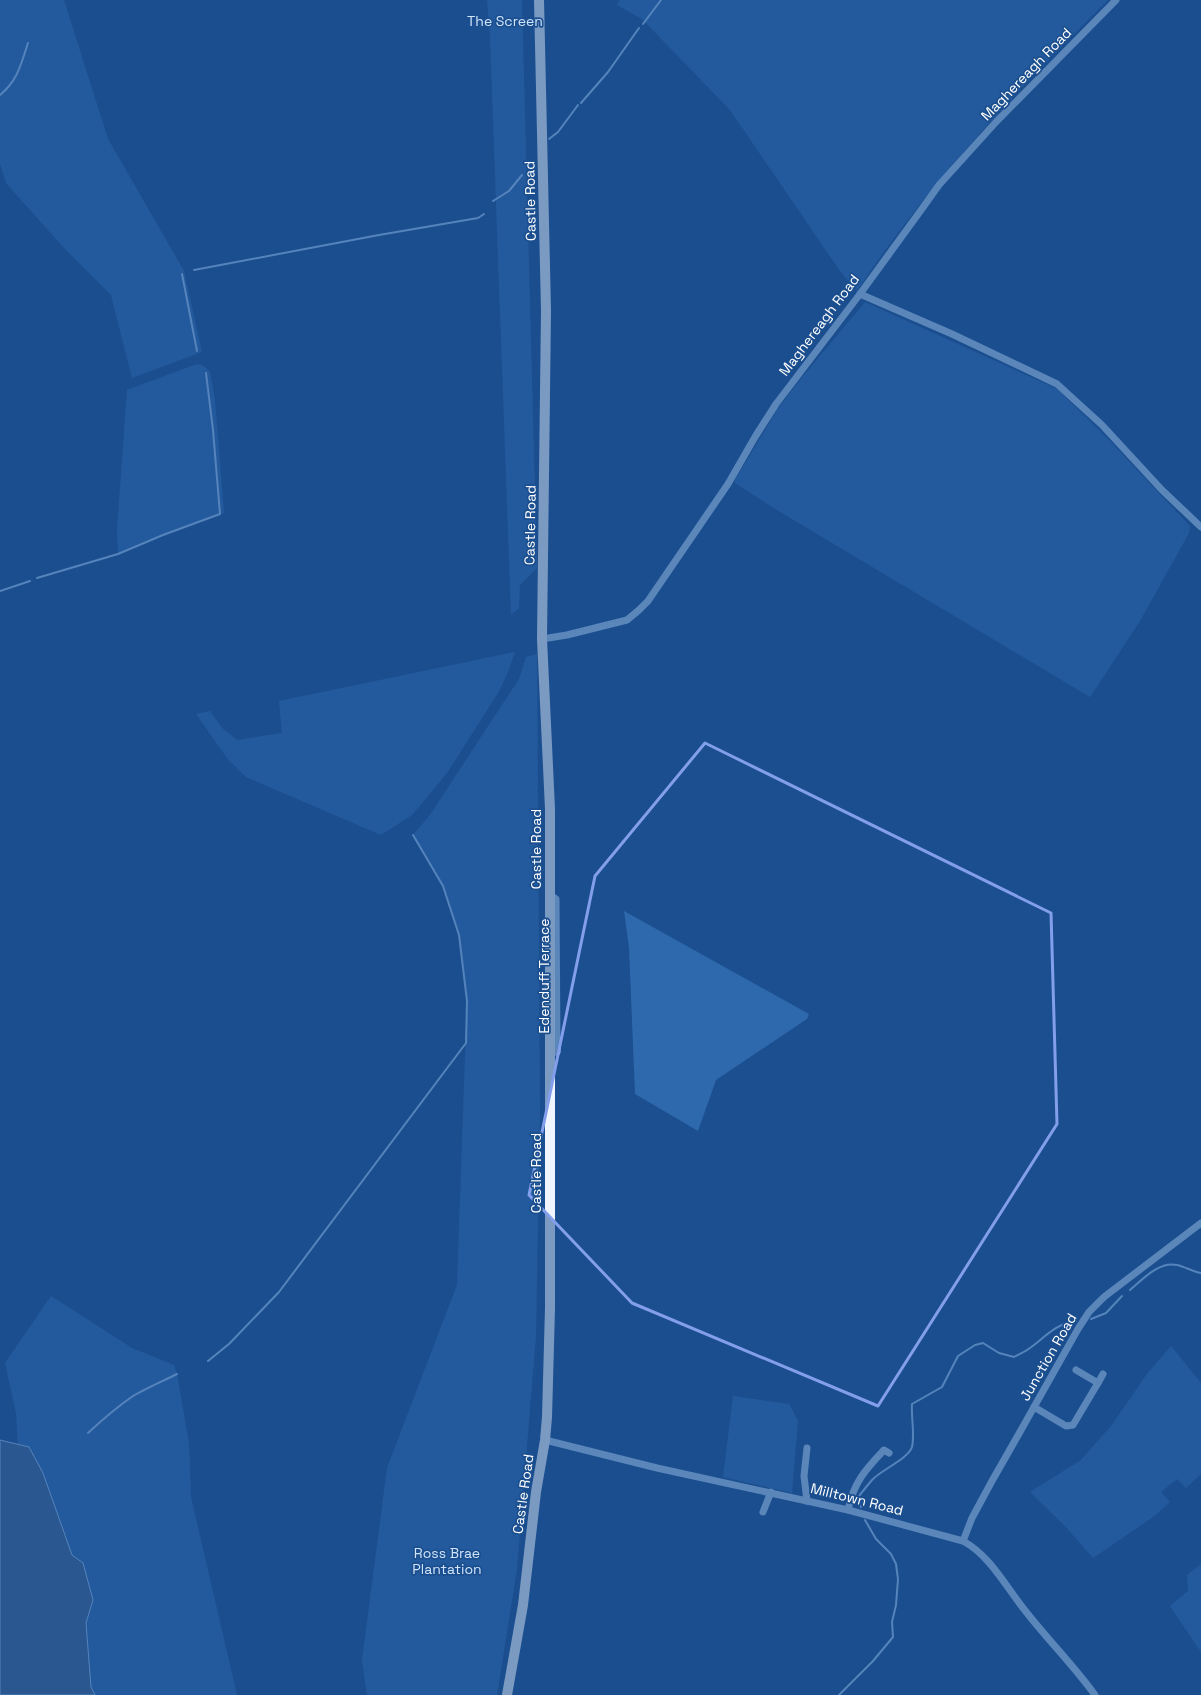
<svg xmlns="http://www.w3.org/2000/svg" width="1201" height="1695" font-family="'Space Grotesk',sans-serif">
<rect width="100%" height="100%" fill="#1b4f8f"/>
<g fill="#2e69ad">
<path d="M0,0H64L108,139L184,271L202,352L132,378L111,295L65,249L6,183L0,164Z"/>
<path d="M487,0H522L537,568L520,585L519,608L511,615L490,37Z"/>
<path d="M620,0H1108C1083,24 1060,49 1036,73C971,141 909,212 857,291L840,271L730,110L642,19L617,5Z"/>
<path d="M865,302L1057,389L1105,436L1190,526L1189,533L1140,621L1090,697L772,507L735,483V480L777,410L799,381Z"/>
<path d="M197,364L204,366L210,372L215,400L224,513L163,535L118,554L117,530L127,390Z"/>
<path d="M515,652L508,672L498,693L447,773L412,815L381,835L246,777L227,758L196,714L210,711L222,728L237,740L282,733L279,701Z"/>
<path d="M537,654L540,1110L536,1335L517,1569L497,1695H367L362,1660L387,1468L457,1285L467,1001L459,935L443,886L413,835L430,815L519,679L526,657Z"/>
<path d="M624,911L809,1014L807,1019L716,1080L698,1131L635,1094L629,948Z"/>
<path d="M51,1296L132,1348L174,1365L177,1374L189,1443L191,1497L237,1695H95L91,1687L86,1623L93,1600L83,1563L72,1555L43,1473L29,1447L18,1444L16,1413L5,1363Z"/>
<path d="M1171,1346L1201,1383V1474L1186,1488L1177,1479L1161,1492L1170,1502L1153,1517L1093,1558L1065,1526L1030,1492L1081,1460L1111,1426L1147,1374Z"/>
<path d="M733,1396L789,1404L798,1421L792,1493L723,1477Z"/>
<path d="M1201,1564V1652L1170,1606L1188,1591L1187,1575Z"/>
</g>
<path fill="#3c6290" stroke="#9cc4f0" d="M0,1440L29,1447L43,1473L72,1555L83,1563L93,1600L86,1623L91,1687L95,1695H0Z"/>
<g fill="none" stroke-linecap="round" stroke-linejoin="round">
<g stroke="#9cc4f0" stroke-width="2">
<path d="M643,24L661,0"/>
<path d="M0,95C18,80 21,64 28,43"/>
<path d="M581,103L608,72L639,28"/>
<path d="M549,139L558,132L578,105"/>
<path d="M493,201L509,191L522,175"/>
<path d="M194,270L379,235L478,218L484,214"/>
<path d="M182,274L197,351"/>
<path d="M37,578L118,554L163,535L220,514L213,430L206,373"/>
<path d="M0,591L30,581"/>
<path d="M1130,1290C1143,1279 1159,1261 1177,1265C1186,1267 1193,1272 1201,1273"/>
<path d="M1091,1319L1106,1313L1122,1296"/>
<path d="M208,1361L229,1344L279,1292L466,1043L467,1001L459,935L443,886L413,835"/>
<path d="M88,1433C102,1420 117,1407 133,1396C147,1388 163,1381 177,1374"/>
<path d="M861,1507L857,1499C861,1493 867,1486 872,1480C881,1470 908,1459 912,1447C915,1434 911,1418 912,1404L942,1387L958,1356L975,1345L983,1343L999,1353L1014,1357C1019,1354 1025,1352 1030,1348C1045,1337 1057,1323 1076,1321"/>
<path d="M839,1695L873,1661L893,1637L892,1622L896,1605L898,1579L896,1564L891,1554L876,1539L865,1520"/>
</g>
<g stroke="#a9c9ee" stroke-width="7">
<path d="M860,294L952,334L1057,384L1102,425L1162,490L1201,527"/>
<path d="M542,639L567,635L627,620L639,610L648,601L728,484L755,437L776,404L860,294L924,206L939,185L996,122L1116,0"/>
<path d="M550,1053L557,1052L556,899L550,895"/>
<path d="M1098,1383L1103,1374"/>
<path d="M1034,1407L1066,1426L1073,1425L1098,1383L1076,1370"/>
<path d="M545,1440L657,1468L848,1510L963,1541C991,1556 1007,1589 1027,1613C1049,1641 1074,1666 1095,1695"/>
<path d="M807,1501L804,1476L807,1448"/>
<path d="M848,1510C854,1482 865,1470 884,1450L889,1453"/>
<path d="M763,1512L771,1492"/>
<path d="M963,1541L972,1518L992,1481L1025,1423L1078,1329L1089,1312L1104,1297L1201,1223"/>
</g>
<path stroke="#f0f6ff" stroke-width="10" d="M507,1695L523,1605L536,1492L545,1440L547,1417L550,1308V809L542,639L546,311L539,0"/>
</g>
<path d="M0 0H1201V1695H0ZM705,743L1051,913L1057,1124L878,1406L632,1303L529,1195L595,876Z" fill="#1b4f8f" fill-opacity=".55" fill-rule="evenodd"/>
<path fill="none" stroke="#839eea" stroke-width="3" stroke-linejoin="round" d="M705,743L1051,913L1057,1124L878,1406L632,1303L529,1195L595,876Z"/>
<g text-anchor="middle" dominant-baseline="central" stroke-width="3.5" stroke-linejoin="round" paint-order="stroke">
<g font-size="14" fill="#cfe3fa" stroke="#1b4f8f">
<text x="505" y="21">The Screen</text>
<text x="447" y="1553">Ross Brae<tspan x="447" dy="16">Plantation</tspan></text>
</g>
<g font-size="14" fill="#fff" stroke="#1b4f8f">
<text transform="translate(1026 74) rotate(-46)">Maghereagh Road</text>
<text transform="translate(530 201) rotate(-91)">Castle Road</text>
<text transform="translate(819 325) rotate(-53)">Maghereagh Road</text>
<text transform="translate(530 525) rotate(-89)">Castle Road</text>
<text transform="translate(536 849) rotate(-90)">Castle Road</text>
<text transform="translate(544 976) rotate(-90)">Edenduff Terrace</text>
<text transform="translate(536 1173) rotate(-90)">Castle Road</text>
<text transform="translate(1048 1357) rotate(-60)">Junction Road</text>
<text transform="translate(523 1494) rotate(-82)">Castle Road</text>
<text transform="translate(857 1499) rotate(14)">Milltown Road</text>
</g>
</g>
</svg>
